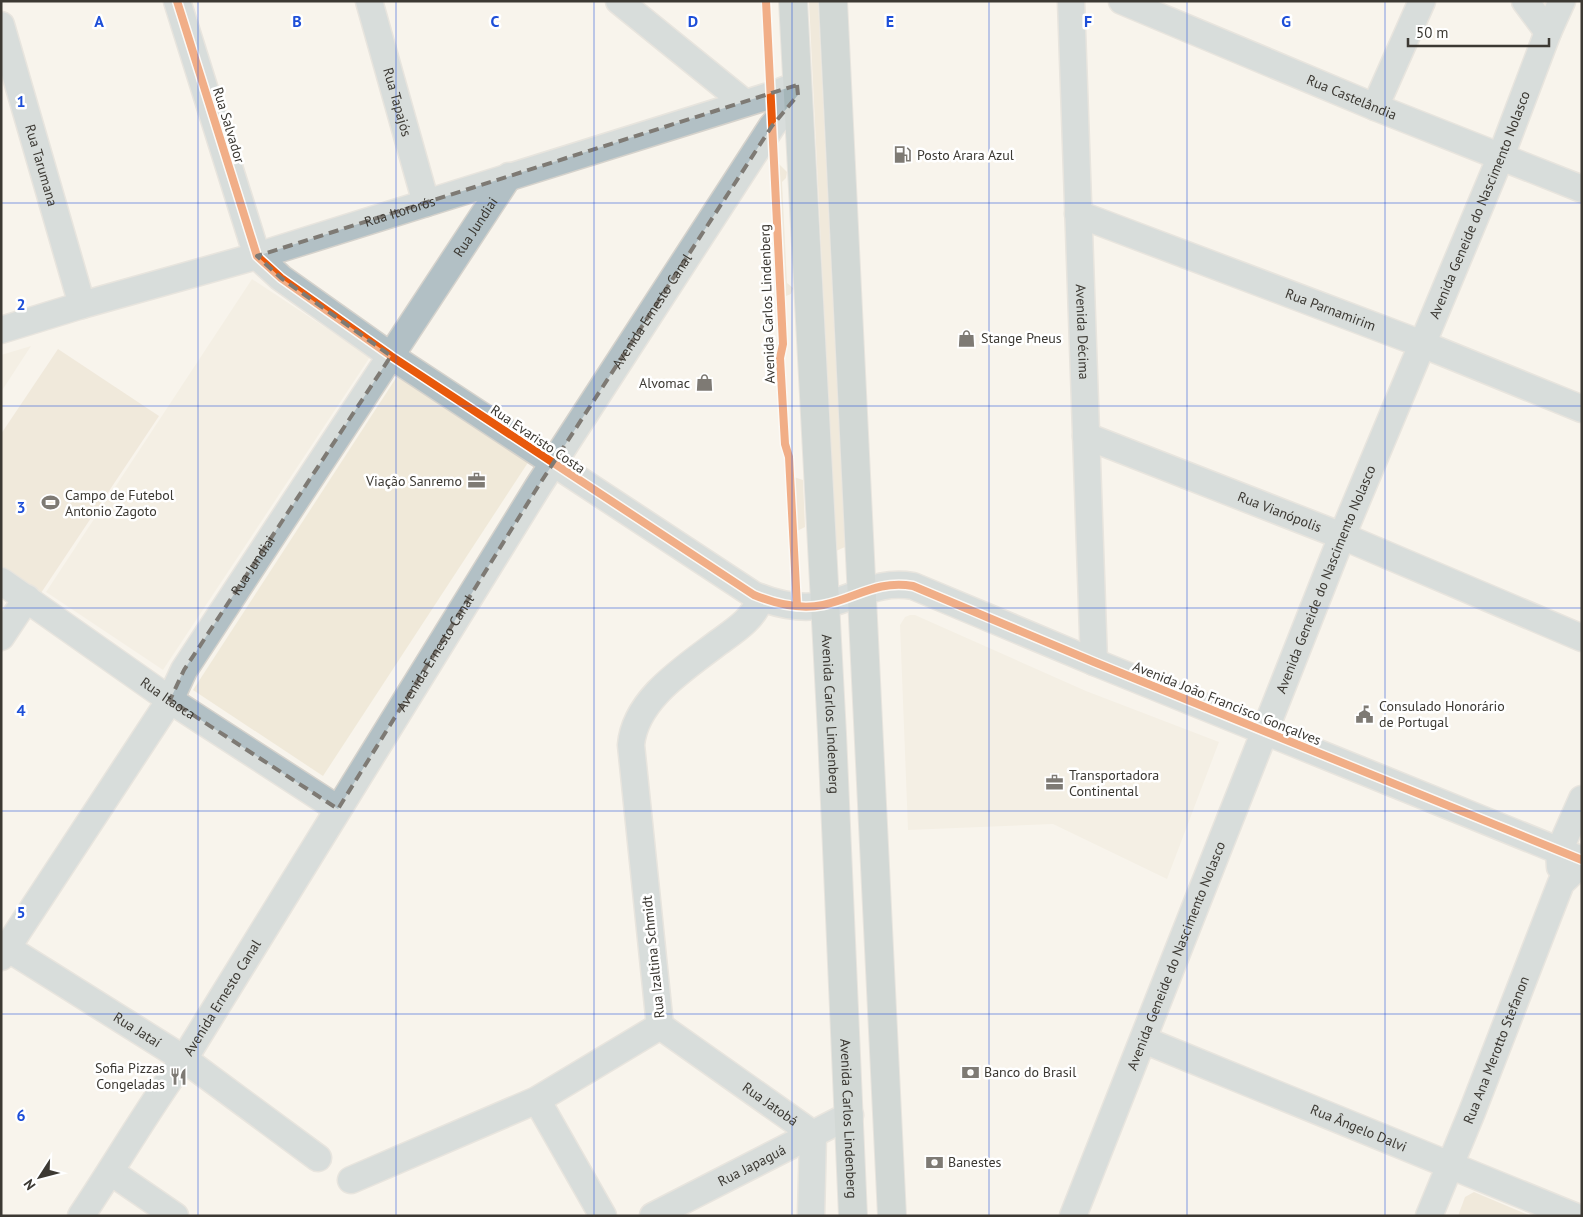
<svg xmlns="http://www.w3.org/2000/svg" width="1583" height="1217" font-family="'PT Sans',sans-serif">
<rect width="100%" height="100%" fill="#f8f4ec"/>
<g fill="#f0e9d9">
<path d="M252,279L370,357L163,670L46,592Z"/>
<path d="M31,346L1,392V355Z"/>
<path d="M398,375L529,461L323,776L193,690Z"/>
<path d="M910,615H915L1086,691L1219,742L1167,879L1053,824L908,830L900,625L905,617Z"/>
</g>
<g fill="#e7dbc6">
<path d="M809,1H818L845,547L836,551Z"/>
<path d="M779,164L787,172L786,178L782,182L787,283L793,288L791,294L786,296Z"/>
<path d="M58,349L159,416L39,596L1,571V434Z"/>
<path d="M794,477L803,480L805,527L797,531Z"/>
<path d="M1474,1192L1531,1216H1458L1465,1197Z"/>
</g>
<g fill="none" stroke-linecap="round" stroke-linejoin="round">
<defs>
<g id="minor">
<path d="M177,1L257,256L281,278L391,356L754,595C776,604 799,610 823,605C857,598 876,580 913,586L1094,662L1582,860"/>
<path id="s1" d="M369,1L426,203"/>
<path d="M619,1L745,103"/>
<path id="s2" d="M1071,1L1094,662"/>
<path id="s3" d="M1122,1L1375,107L1582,189"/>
<path d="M1525,1L1548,32"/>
<path id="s4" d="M1,25L82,305"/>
<path d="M1375,107L1422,1"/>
<path id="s5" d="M1078,214L1422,344L1582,409"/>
<path id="s6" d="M1,330L82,305L257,256L772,95L797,85"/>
<path id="s7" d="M1086,436L1342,536L1582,638"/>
<path id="s8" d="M1,581L170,700L338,809"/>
<path d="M1,637L27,598"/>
<path d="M1560,867L1559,851L1582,799"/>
<path id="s9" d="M1,944L184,1059L318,1158"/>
<path id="s10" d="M1,957L170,700L184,670L509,176"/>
<path d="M660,1026L631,745C635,699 685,668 719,642C737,629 753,619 761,598"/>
<path id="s11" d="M660,1026L813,1134L811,1216"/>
<path id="s12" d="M1144,1040L1574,1216"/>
<path d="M537,1100L603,1216"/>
<path d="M111,1172L175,1216"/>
<path d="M351,1180L537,1100L660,1026"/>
<path id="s13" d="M81,1216C116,1164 147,1110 184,1059L539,485L772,126L798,95"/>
<path id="s14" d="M653,1216L850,1115"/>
<path id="s15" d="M1073,1216L1342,536L1501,156L1548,32L1562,1"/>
<path id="s16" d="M1429,1216L1472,1112L1561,883L1582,863"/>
</g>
<g id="major">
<path id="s17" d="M793,1L832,734L853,1216"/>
<path d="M833,1L892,1216"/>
</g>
</defs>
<use href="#minor" stroke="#d5d2cc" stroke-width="29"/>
<use href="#major" stroke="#d5d2cc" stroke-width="30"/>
<use href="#minor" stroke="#b2c0c5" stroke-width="26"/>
<use href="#major" stroke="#a5b6b9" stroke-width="28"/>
<defs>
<g id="cycleway">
<path d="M177,1L257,256L281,278L391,356L754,595C776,604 799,610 823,605C857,598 876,580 913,586L1094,662L1582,860"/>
<path d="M766,1L783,344L780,358L785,444L789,457L797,606"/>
</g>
</defs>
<use href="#cycleway" stroke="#fff" stroke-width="11"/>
<use href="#cycleway" stroke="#e8590c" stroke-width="8"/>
</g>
<path d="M0 0H1583V1217H0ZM797,85L798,95L772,126L539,485L338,809L170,700L184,670L391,356L281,278L257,256Z" fill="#f8f4ec" fill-opacity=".55" fill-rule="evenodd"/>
<path fill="none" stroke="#7e7a74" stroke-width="4" stroke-dasharray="10 6" stroke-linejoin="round" d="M797,85L798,95L772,126L539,485L338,809L170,700L184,670L391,356L281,278L257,256Z"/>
<path fill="none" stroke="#1d4ed8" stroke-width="1" stroke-opacity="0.55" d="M198,1V1216M396,1V1216M594,1V1216M792,1V1216M989,1V1216M1187,1V1216M1385,1V1216M1,203H1582M1,406H1582M1,608H1582M1,811H1582M1,1014H1582"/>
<defs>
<symbol id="fuel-bare" viewBox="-9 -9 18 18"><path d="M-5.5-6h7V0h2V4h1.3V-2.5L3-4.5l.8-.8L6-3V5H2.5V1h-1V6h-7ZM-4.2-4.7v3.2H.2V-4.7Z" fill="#7e7a74" stroke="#fff" stroke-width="2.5" paint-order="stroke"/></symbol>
<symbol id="shop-bare" viewBox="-9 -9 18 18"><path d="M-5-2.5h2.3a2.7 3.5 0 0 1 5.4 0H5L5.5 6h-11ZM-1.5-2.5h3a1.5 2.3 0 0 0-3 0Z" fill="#7e7a74" stroke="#fff" stroke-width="2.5" paint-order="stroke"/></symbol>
<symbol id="office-bare" viewBox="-9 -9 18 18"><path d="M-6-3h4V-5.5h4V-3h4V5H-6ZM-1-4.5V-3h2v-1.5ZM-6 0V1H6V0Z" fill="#7e7a74" stroke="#fff" stroke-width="2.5" paint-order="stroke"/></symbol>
<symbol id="stadium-bare" viewBox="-9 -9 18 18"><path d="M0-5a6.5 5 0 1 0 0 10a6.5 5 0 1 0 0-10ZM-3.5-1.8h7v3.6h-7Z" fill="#7e7a74" stroke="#fff" stroke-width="2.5" paint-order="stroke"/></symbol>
<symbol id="civic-bare" viewBox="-9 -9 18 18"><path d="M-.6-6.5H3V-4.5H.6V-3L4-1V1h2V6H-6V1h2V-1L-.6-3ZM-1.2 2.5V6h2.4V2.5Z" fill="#7e7a74" stroke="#fff" stroke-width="2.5" paint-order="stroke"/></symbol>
<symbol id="bank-bare" viewBox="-9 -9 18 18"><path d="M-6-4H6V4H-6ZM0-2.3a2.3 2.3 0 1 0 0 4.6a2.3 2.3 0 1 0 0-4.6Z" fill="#7e7a74" stroke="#fff" stroke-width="2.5" paint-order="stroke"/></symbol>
<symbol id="restaurant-bare" viewBox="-9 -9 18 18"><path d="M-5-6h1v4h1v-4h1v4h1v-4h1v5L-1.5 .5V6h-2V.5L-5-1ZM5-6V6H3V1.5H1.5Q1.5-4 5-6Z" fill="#7e7a74" stroke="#fff" stroke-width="2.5" paint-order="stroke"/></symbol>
</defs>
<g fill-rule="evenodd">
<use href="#fuel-bare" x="890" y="142" width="25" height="25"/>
<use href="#shop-bare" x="954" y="326" width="25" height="25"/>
<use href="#shop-bare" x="692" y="370" width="25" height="25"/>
<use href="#office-bare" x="464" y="468" width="25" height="25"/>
<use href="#stadium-bare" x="38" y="490" width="25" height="25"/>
<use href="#civic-bare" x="1352" y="702" width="25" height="25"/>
<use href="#office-bare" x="1042" y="770" width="25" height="25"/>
<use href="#bank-bare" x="958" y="1060" width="25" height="25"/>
<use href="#restaurant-bare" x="166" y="1064" width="25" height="25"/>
<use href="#bank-bare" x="922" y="1150" width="25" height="25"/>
</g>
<g text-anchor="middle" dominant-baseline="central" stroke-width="5" stroke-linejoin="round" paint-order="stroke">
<g font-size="14" fill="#3c3933" stroke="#fff">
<text stroke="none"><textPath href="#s3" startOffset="249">Rua Castelândia</textPath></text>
<text stroke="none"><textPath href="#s1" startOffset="105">Rua Tapajós</textPath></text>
<text transform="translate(229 125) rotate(73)">Rua Salvador</text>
<text stroke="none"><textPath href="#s4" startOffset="146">Rua Tarumana</textPath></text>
<text stroke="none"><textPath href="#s15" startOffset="1090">Avenida Geneide do Nascimento Nolasco</textPath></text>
<text stroke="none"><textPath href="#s6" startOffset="416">Rua Itororós</textPath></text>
<text stroke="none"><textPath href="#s10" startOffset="871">Rua Jundiai</textPath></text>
<text transform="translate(767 304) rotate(-92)">Avenida Carlos Lindenberg</text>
<text stroke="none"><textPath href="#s5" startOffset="270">Rua Parnamirim</textPath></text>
<text stroke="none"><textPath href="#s13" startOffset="1070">Avenida Ernesto Canal</textPath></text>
<text stroke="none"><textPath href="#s2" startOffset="331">Avenida Décima</textPath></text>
<text transform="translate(538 439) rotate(34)">Rua Evaristo Costa</text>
<text stroke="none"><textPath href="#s7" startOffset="208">Rua Vianópolis</textPath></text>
<text stroke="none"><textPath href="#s10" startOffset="466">Rua Jundiai</textPath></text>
<text stroke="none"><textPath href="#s15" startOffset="685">Avenida Geneide do Nascimento Nolasco</textPath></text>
<text stroke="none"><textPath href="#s13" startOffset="665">Avenida Ernesto Canal</textPath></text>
<text stroke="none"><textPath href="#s8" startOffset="204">Rua Itaoca</textPath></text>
<text transform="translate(1227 703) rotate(22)">Avenida João Francisco Gonçalves</text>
<text stroke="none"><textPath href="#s17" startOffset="714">Avenida Carlos Lindenberg</textPath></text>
<text stroke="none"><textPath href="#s15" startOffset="280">Avenida Geneide do Nascimento Nolasco</textPath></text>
<text transform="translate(653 957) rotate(-96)">Rua Izaltina Schmidt</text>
<text stroke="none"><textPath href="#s13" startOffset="260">Avenida Ernesto Canal</textPath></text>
<text stroke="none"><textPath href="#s9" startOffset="161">Rua Jataí</textPath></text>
<text stroke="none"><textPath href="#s16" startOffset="179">Rua Ana Merotto Stefanon</textPath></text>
<text stroke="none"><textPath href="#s11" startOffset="135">Rua Jatobá</textPath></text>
<text stroke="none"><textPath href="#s17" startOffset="1119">Avenida Carlos Lindenberg</textPath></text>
<text stroke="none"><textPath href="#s12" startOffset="232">Rua Ângelo Dalvi</textPath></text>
<text stroke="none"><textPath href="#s14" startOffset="111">Rua Japaguá</textPath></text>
</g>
<g font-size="14" fill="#3c3933" stroke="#fff" text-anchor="start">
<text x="917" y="155">Posto Arara Azul</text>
<text x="981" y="338">Stange Pneus</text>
<text x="690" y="383" text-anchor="end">Alvomac</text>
<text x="462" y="481" text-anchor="end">Viação Sanremo</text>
<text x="65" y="495">Campo de Futebol<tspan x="65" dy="16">Antonio Zagoto</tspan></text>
<text x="1379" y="706">Consulado Honorário<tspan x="1379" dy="16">de Portugal</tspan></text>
<text x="1069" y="775">Transportadora<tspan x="1069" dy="16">Continental</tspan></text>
<text x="165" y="1068" text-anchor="end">Sofia Pizzas<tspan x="165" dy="16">Congeladas</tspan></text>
<text x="984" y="1072">Banco do Brasil</text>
<text x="948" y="1162">Banestes</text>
</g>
</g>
<g font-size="16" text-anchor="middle" font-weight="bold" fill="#1d4ed8" stroke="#fff" stroke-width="5" stroke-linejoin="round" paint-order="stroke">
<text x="99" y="27">A</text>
<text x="297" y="27">B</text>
<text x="495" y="27">C</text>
<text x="693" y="27">D</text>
<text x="890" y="27">E</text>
<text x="1088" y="27">F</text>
<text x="1286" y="27">G</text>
<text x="21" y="107">1</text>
<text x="21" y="310">2</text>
<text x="21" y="513">3</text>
<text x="21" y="716">4</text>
<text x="21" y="918">5</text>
<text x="21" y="1121">6</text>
</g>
<rect width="1583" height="1217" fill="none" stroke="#3c3933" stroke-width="5"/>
<g transform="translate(40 1177) rotate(234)" stroke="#ffffff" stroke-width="4" paint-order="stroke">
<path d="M0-4L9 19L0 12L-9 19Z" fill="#3c3933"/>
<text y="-8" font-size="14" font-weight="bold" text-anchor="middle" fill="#3c3933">N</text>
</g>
<path d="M1408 38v8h141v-8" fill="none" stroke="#3c3933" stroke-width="2.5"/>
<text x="1416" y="38" font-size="15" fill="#3c3933" stroke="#ffffff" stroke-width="4" paint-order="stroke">50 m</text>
</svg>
